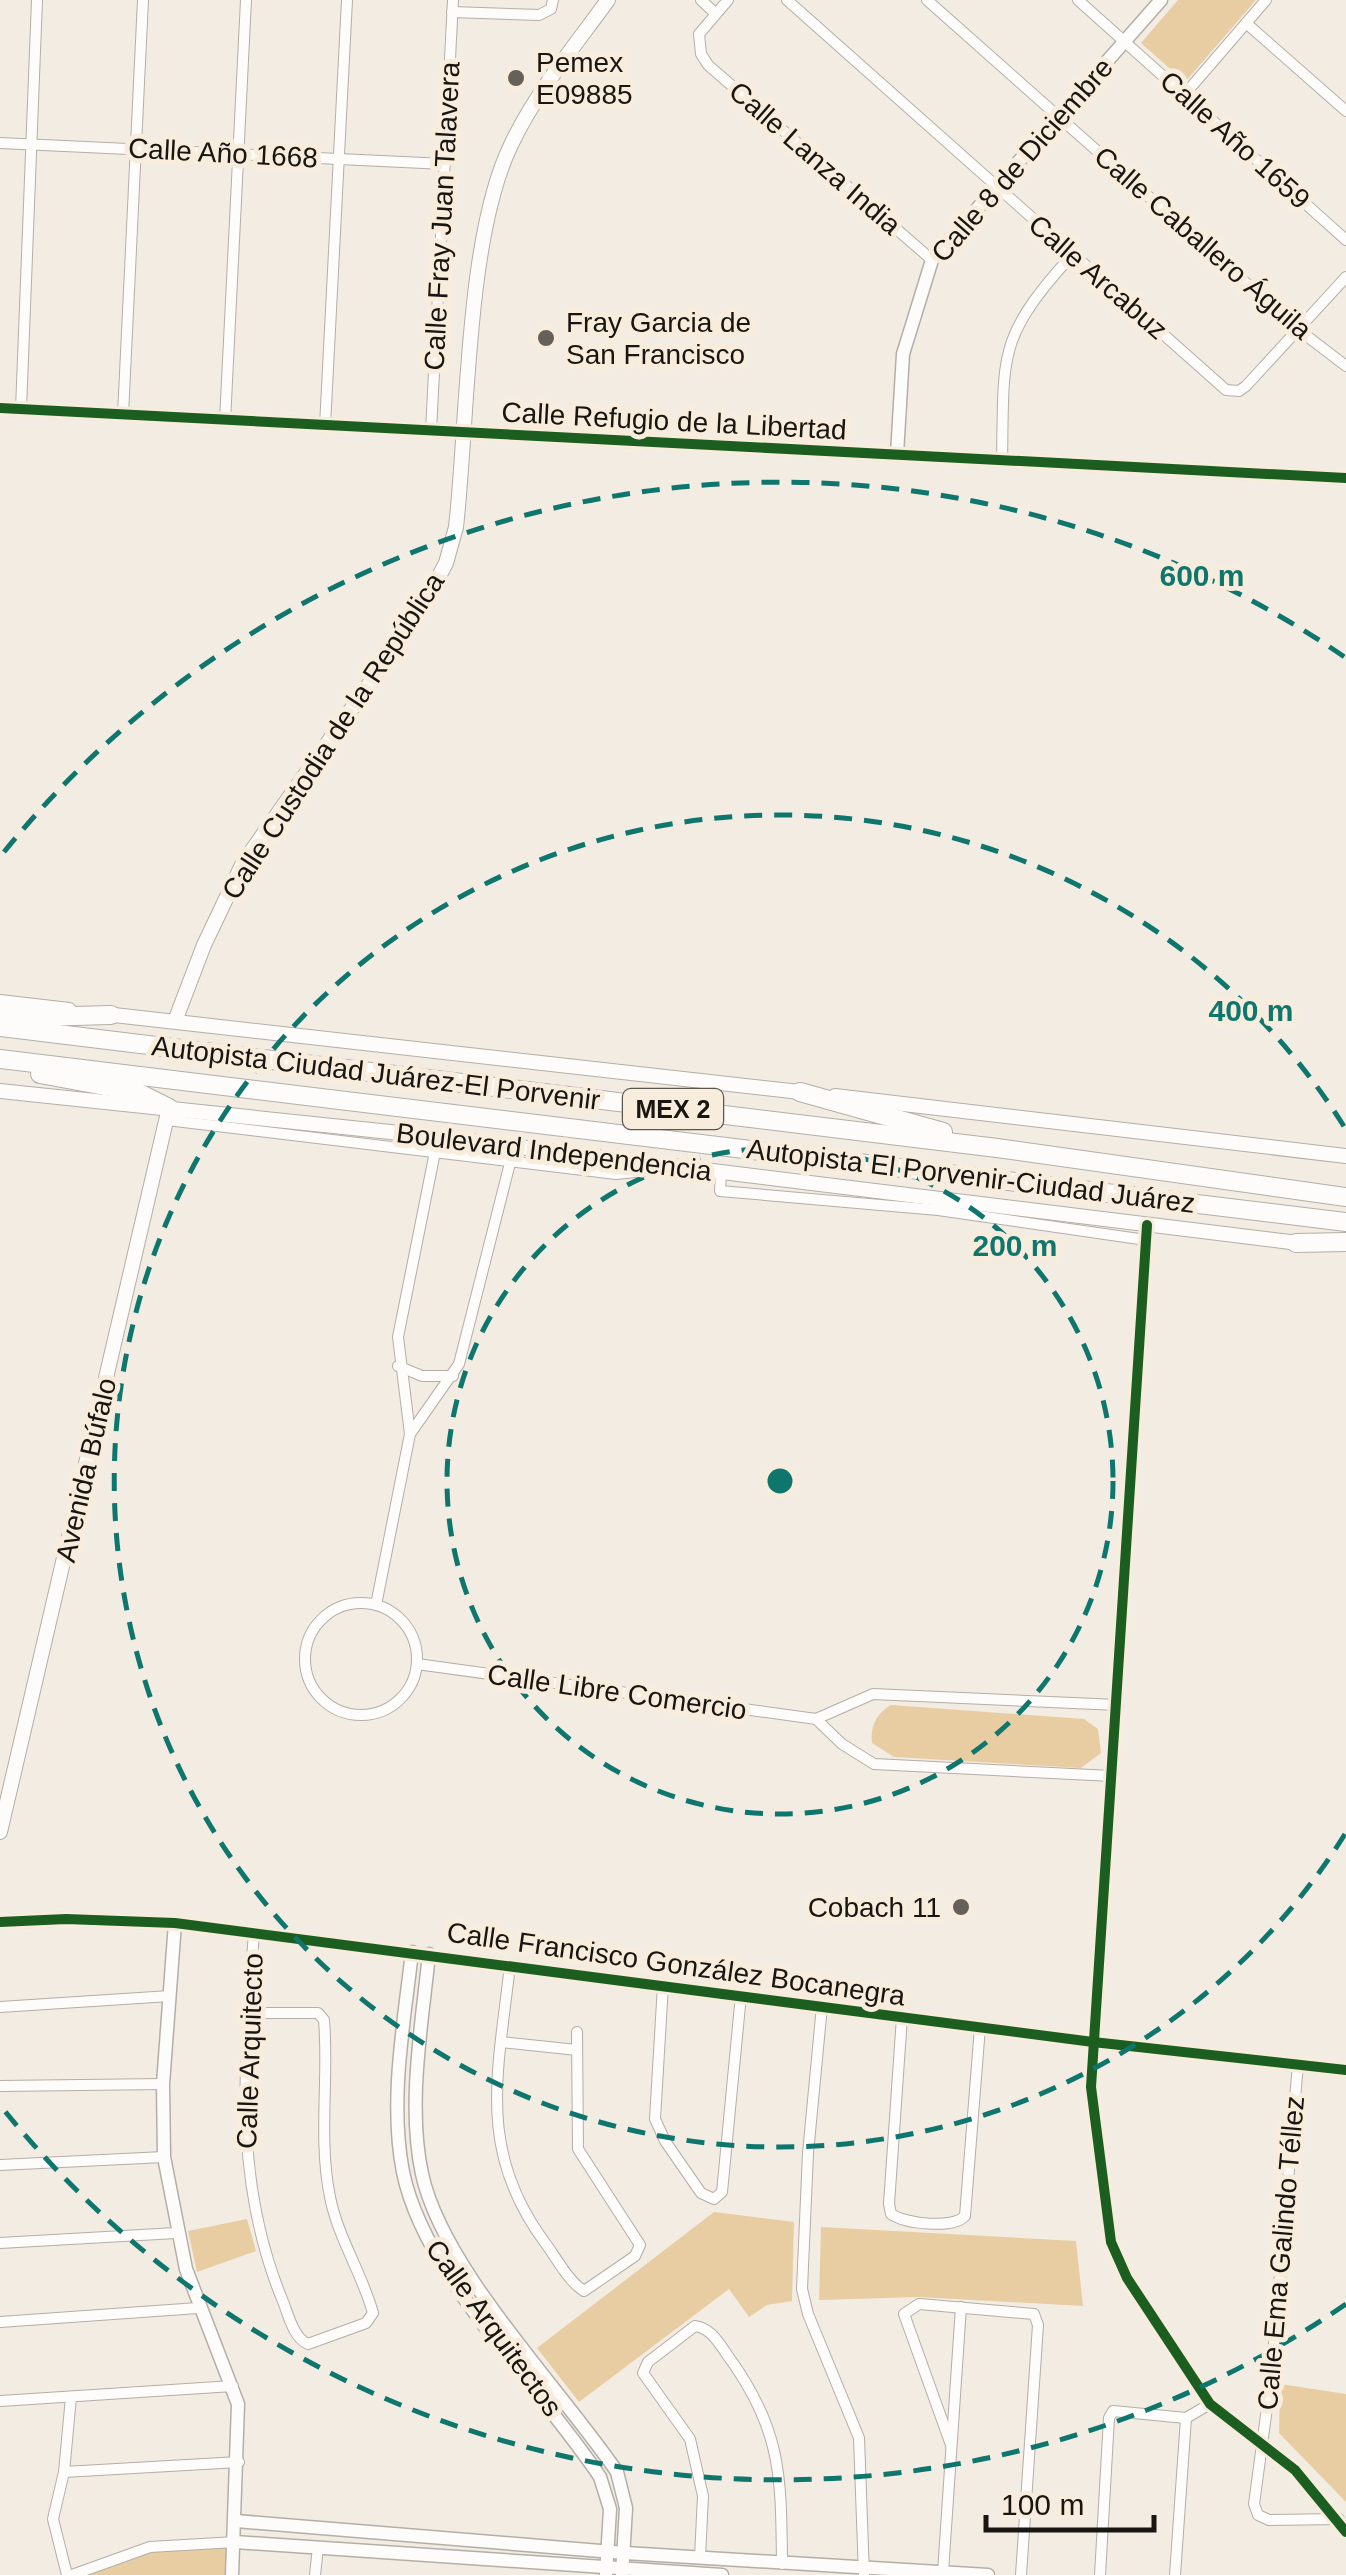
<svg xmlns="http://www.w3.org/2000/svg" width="1346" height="2575" font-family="Arial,sans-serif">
<rect width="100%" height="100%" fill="#f2ece3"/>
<g fill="#e8cda2">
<path d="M1178,0H1256L1185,82L1141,43Z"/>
<path d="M891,1705L1084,1719L1098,1729L1101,1753L1081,1768L894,1757L872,1743C870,1726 876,1714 891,1705Z"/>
<path d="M714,2212L794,2222L792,2301L767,2305L749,2317L729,2289L579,2402L537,2348Z"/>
<path d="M247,2219L256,2251L197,2272L188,2231Z"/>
<path d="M821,2227L1076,2241L1083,2306L918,2297L819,2300Z"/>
<path d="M1280,2384L1346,2394V2502L1279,2433Z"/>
<path d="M235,2542L232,2575H72L126,2554Z"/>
</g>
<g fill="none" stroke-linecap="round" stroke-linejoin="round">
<defs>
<g id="minor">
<path d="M701,0L715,13"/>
<path d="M728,0L699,34L701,54L708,65L932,260"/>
<path d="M787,0L1226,390L1239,391L1246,386L1346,277"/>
<path d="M927,0L1299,330L1346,366"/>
<path d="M1078,0L1346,240"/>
<path d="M452,12L539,15L551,9L553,0"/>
<path d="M1246,23L1346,111"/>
<path d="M1185,94L1266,0"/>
<path d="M0,143L445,164"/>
<path d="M21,409L37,0"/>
<path d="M123,415L143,0"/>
<path d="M225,421L246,0"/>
<path d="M325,426L347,0"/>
<path d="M431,431L453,0"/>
<path d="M1002,461C1004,353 997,338 1072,255"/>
<path d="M167,1120L616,1174L665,1169"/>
<path d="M721,1173L720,1191L938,1210L1146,1240"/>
<path d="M1147,1225L1091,2087L1111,2242L1127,2278L1210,2404L1295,2470L1346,2532"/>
<path d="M398,1366L422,1376H453"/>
<path d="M410,1434L398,1337L438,1137"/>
<circle cx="361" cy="1659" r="56"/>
<path d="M376,1605L410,1434L459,1364L510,1163"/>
<path d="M417,1664L816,1719L873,1694L1118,1705"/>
<path d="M816,1719L842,1744L874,1764L1112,1776"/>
<path d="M510,1965C498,2073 476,2151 546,2244C557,2259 569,2282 584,2291L635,2256L640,2245L578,2149L577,2032"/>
<path d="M663,1985L655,2119L665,2141L701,2193L714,2199L722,2192L741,1995"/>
<path d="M822,2006L808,2153L802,2289L808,2314L859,2438L864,2575"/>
<path d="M0,2007L170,1996"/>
<path d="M249,2013H318L324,2020C329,2079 318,2138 330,2197C338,2238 362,2273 373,2313L366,2323L308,2344C293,2338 288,2313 282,2299C232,2177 245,2060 254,1932"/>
<path d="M902,2017L889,2204L891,2214C906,2224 953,2229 965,2216L980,2027"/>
<path d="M501,2042L577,2050"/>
<path d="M1298,2064L1271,2378L1254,2504L1258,2515L1269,2520L1339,2519"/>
<path d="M0,2086L163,2084"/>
<path d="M0,2165L164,2157"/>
<path d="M0,2243L176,2233"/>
<path d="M0,2322L198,2308"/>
<path d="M0,2401L233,2386"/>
<path d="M951,2445L904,2314L919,2304L1034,2314L1038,2325L1021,2575"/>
<path d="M64,2472L239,2462"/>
<path d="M700,2557L703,2496L690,2439L643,2373L648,2362L695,2326C711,2328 719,2343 728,2356C782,2430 781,2476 782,2564"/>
<path d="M943,2572L961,2307"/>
<path d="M67,2575L53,2519L64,2472L71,2397"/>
<path d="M72,2575L150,2547L235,2542"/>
<path d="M315,2575L318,2547"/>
<path d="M1100,2575L1109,2418L1113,2411L1186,2418L1210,2404"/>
<path d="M1175,2575L1186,2418"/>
</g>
<g id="tertiary">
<path d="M0,408L1346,478"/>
<path d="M897,454L903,354L932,260L1161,0"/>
<path d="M0,1922L66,1919L175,1923L1093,2042L1346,2070"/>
<path d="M175,1923L163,2084L164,2157L186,2269L238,2404L232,2575"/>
<path d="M412,1952C404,2023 389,2101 403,2172C424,2276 541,2388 600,2477L610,2509L606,2575"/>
<path d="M429,1954C422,2024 407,2105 422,2174C443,2270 560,2388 617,2472L626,2508L622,2575"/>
<path d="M236,2521L625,2553L988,2575"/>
<path d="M235,2542L722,2575"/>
</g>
<g id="secondary">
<path d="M0,1002L69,1010"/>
<path d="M105,1014L809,1093"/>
<path d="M175,1021L204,945L243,863L422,609L446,563L456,527C468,421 466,237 511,145C536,92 574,47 608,0"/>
<path d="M0,1091L438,1137L1306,1244"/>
<path d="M835,1096L1346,1156"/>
<path d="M0,1832L169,1108"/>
</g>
<g id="trunk">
<path d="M0,1018L111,1015"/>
<path d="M0,1027L997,1148L1346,1197"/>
<path d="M0,1059L1346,1222"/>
<path d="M40,1074L137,1092L169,1108"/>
<path d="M800,1092L943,1132"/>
<path d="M1296,1243L1346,1242"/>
</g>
</defs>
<use href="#minor" stroke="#b3aea7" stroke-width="12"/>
<use href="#tertiary" stroke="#b3aea7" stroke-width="15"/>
<use href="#secondary" stroke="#b3aea7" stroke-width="16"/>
<use href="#trunk" stroke="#b3aea7" stroke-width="20"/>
<use href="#minor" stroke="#fdfcfb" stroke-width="10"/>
<use href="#tertiary" stroke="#fdfcfb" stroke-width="12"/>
<use href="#secondary" stroke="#fdfcfb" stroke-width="14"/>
<use href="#trunk" stroke="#fdfcfb" stroke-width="18"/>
<defs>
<g id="cycleway">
<path d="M0,408L1346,478"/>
<path d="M1147,1225L1091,2087L1111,2242L1127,2278L1210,2404L1295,2470L1346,2532"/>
<path d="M0,1922L66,1919L175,1923L1093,2042L1346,2070"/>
</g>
</defs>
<use href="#cycleway" stroke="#f8eddd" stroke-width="16"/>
<use href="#cycleway" stroke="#1b5e20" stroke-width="10"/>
</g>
<g fill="none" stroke="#0f766e" stroke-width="5" stroke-dasharray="18 12">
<circle cx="780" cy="1481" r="333"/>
<path d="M1345 1834A666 666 0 1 1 1345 1128"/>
<path d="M1346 2304A999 999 0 0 1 4 2110M4 852A999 999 0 0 1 1346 658"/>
</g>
<g fill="#65605a" stroke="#f8eddd" stroke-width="4">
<circle cx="516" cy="78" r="10"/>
<circle cx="546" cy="338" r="10"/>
<circle cx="961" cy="1907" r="10"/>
</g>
<g text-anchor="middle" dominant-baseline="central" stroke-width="10" stroke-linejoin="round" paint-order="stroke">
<rect fill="#f8eddd" stroke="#5c564e" stroke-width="2.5" x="623" y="1089" width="100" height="40" rx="8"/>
<g font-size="25" font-weight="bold" fill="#191510">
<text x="673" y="1109">MEX 2</text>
</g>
<g font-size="28" fill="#191510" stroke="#f8eddd" text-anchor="start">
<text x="536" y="62">Pemex<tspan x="536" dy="32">E09885</tspan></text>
<text x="566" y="322">Fray Garcia de<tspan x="566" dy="32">San Francisco</tspan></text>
<text x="941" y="1907" text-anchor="end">Cobach 11</text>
</g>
<g font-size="28" fill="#191510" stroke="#f8eddd">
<text transform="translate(1235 140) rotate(42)">Calle Año 1659</text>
<text transform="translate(223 153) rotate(3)">Calle Año 1668</text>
<text transform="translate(815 158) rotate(41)">Calle Lanza India</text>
<text transform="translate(1022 160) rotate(-49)">Calle 8 de Diciembre</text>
<text transform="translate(442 216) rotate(-87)">Calle Fray Juan Talavera</text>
<text transform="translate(1203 243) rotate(41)">Calle Caballero Águila</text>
<text transform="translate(1098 277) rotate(41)">Calle Arcabuz</text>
<text transform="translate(674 421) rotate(3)">Calle Refugio de la Libertad</text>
<text transform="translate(333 736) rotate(-57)">Calle Custodia de la República</text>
<text transform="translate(376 1073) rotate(7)">Autopista Ciudad Juárez-El Porvenir</text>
<text transform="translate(554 1152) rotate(7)">Boulevard Independencia</text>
<text transform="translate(971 1176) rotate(7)">Autopista El Porvenir-Ciudad Juárez</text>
<text transform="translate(86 1470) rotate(-77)">Avenida Búfalo</text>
<text transform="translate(617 1692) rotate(8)">Calle Libre Comercio</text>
<text transform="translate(676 1964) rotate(8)">Calle Francisco González Bocanegra</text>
<text transform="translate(250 2051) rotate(-88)">Calle Arquitecto</text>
<text transform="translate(1281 2253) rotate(-85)">Calle Ema Galindo Téllez</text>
<text transform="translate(494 2328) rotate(54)">Calle Arquitectos</text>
</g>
</g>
<circle cx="780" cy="1481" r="15" fill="#0f766e" stroke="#f8eddd" stroke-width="5"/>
<g font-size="30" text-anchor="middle" font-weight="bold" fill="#0f766e" stroke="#f8eddd" stroke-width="10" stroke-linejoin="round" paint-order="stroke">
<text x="1202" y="586">600 m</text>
<text x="1251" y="1021">400 m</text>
<text x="1015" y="1256">200 m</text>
</g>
<path d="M986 2515v15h168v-15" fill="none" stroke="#191510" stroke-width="5"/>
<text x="1001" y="2515" font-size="30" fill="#191510" stroke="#f8eddd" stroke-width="8" paint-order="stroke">100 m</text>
</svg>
